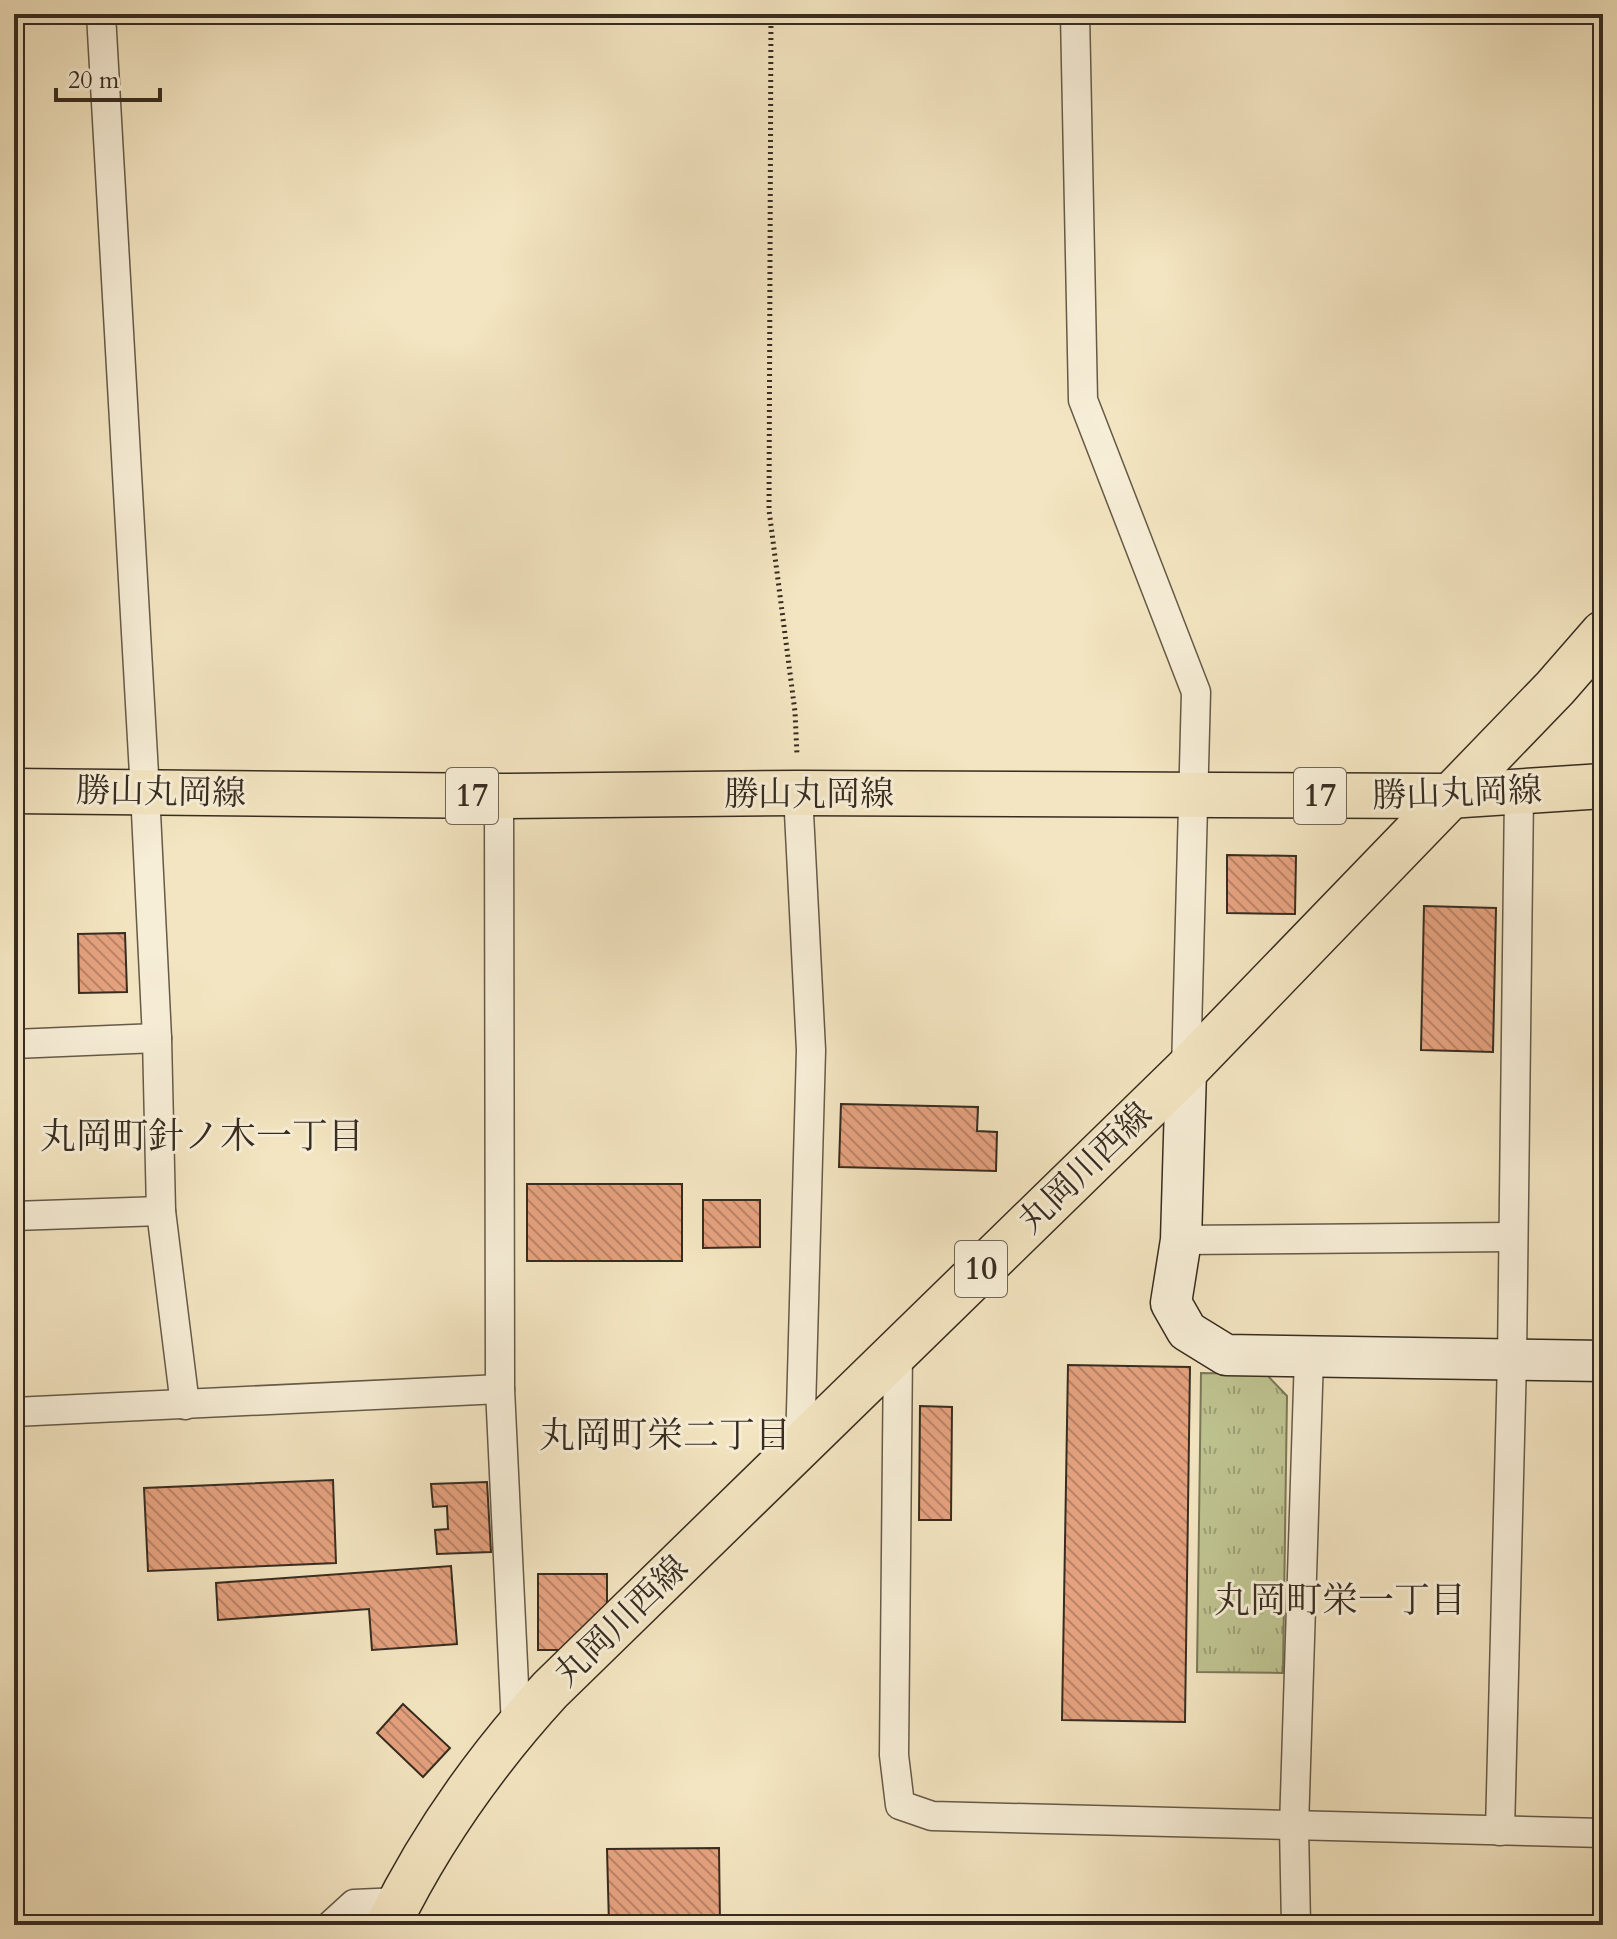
<svg xmlns="http://www.w3.org/2000/svg" width="1617" height="1939" font-family="Cardo,'Noto Serif JP',serif">
<defs>
<pattern id="park-tufts" width="24" height="20" patternUnits="userSpaceOnUse" patternTransform="scale(2)"><rect width="24" height="20" fill="#bec390"/><path d="M3 7l-1-3M5 7V3M7 7l1-3M15 17l-1-3M17 17v-4M19 17l1-3" fill="none" stroke="#9b9f75"/></pattern>
<pattern id="building-back-hatch" width="6" height="6" patternUnits="userSpaceOnUse" patternTransform="scale(2)"><rect width="6" height="6" fill="#e6a27f"/><path d="M-1 5l2 2M0 0l6 6M5-1l2 2" fill="none" stroke="#bb8468"/></pattern>
</defs>
<rect width="100%" height="100%" fill="#f3e5c1"/>
<filter id="stains"><feTurbulence type="fractalNoise" baseFrequency=".0025" numOctaves="4"/><feColorMatrix values="0 0 0 0 .2 0 0 0 0 .09 0 0 0 0 .02 0 0 0 .5 -.17"/></filter>
<radialGradient id="worn" r=".72"><stop offset=".6" stop-color="#630" stop-opacity="0"/><stop offset="1" stop-color="#630" stop-opacity=".3"/></radialGradient>
<path fill="url(#park-tufts)" stroke="#7a7858" stroke-width="2" d="M1201,1373L1266,1374L1287,1396L1283,1673L1197,1672Z"/>
<g fill="url(#building-back-hatch)" stroke="#372c20" stroke-width="2">
<path d="M1227,855L1296,856L1295,914L1227,913Z"/>
<path d="M14,882H18L19,918H14Z"/>
<path d="M1424,906L1496,908L1493,1052L1421,1050Z"/>
<path d="M125,933L127,992L79,993L78,934Z"/>
<path d="M841,1104L978,1107L977,1131L997,1132L996,1171L839,1167Z"/>
<rect x="527" y="1184" width="155" height="77"/>
<path d="M703,1200H760V1247L703,1248Z"/>
<path d="M1068,1365L1190,1367L1185,1722L1062,1720Z"/>
<path d="M920,1406L952,1407L951,1520H919Z"/>
<path d="M333,1480L336,1563L148,1571L144,1488Z"/>
<path d="M487,1482L491,1552L437,1554L435,1530L448,1529L447,1506L433,1507L431,1484Z"/>
<path d="M451,1566L457,1644L372,1650L369,1609L218,1620L216,1583Z"/>
<path d="M538,1574H607V1630L581,1650H538Z"/>
<path d="M403,1704L450,1748L423,1777L377,1733Z"/>
<path d="M719,1848L720,1925H609L607,1849Z"/>
</g>
<g fill="none" stroke-linecap="round" stroke-linejoin="round">
<defs>
<g id="street">
<path d="M101,14L145,792L157,1038L161,1211L185,1405"/>
<path d="M1075,14L1083,400L1196,692L1186,1070"/>
<path d="M798,793L811,1050L800,1447"/>
<path d="M499,796L500,1389"/>
<path d="M14,1044L157,1038"/>
<path d="M14,1216L161,1211"/>
<path d="M1181,1240L1512,1237"/>
<path d="M898,1350L894,1755L900,1805L932,1816L1603,1833"/>
<path d="M14,1412L500,1389L516,1727"/>
<path d="M1500,1831L1512,1359L1519,793"/>
<path d="M331,1925L354,1904L399,1902"/>
<path d="M1296,1925L1294,1827L1309,1356"/>
</g>
<path id="secondary" d="M1186,1070L1181,1240L1171,1303L1187,1331L1226,1355L1603,1361"/>
<g id="primary">
<path d="M14,791L499,796L798,793L1448,796L1603,786"/>
<path d="M388,1925C430,1839 485,1761 550,1690L1186,1070L1555,688L1603,633"/>
</g>
</defs>
<use href="#street" stroke="#665a48" stroke-width="31"/>
<use href="#secondary" stroke="#372c20" stroke-width="43"/>
<use href="#primary" stroke="#372c20" stroke-width="47"/>
<path stroke="#372c20" stroke-width="5" stroke-dasharray="2 4" stroke-linecap="butt" d="M771,14L769,510L795,712L797,755"/>
<use href="#street" stroke="#f7eed7" stroke-width="28"/>
<use href="#secondary" stroke="#f7eed7" stroke-width="40"/>
<use href="#primary" stroke="#f3e5c1" stroke-width="44"/>
</g>
<g text-anchor="middle" dominant-baseline="central" stroke-width="6" stroke-linejoin="round" paint-order="stroke">
<g fill="#f7eed7" stroke="#716657" stroke-width="2">
<rect x="446" y="768" width="52" height="56" rx="6"/>
<rect x="1294" y="768" width="52" height="56" rx="6"/>
<rect x="955" y="1241" width="52" height="56" rx="6"/>
</g>
<g font-size="32" font-weight="bold" fill="#372c20">
<text x="472" y="796">17</text>
<text x="1320" y="796">17</text>
<text x="981" y="1269">10</text>
</g>
<g font-size="34" fill="#372c20" stroke="#f7eed7">
<text transform="translate(161 792) rotate(1)">勝山丸岡線</text>
<text transform="translate(1457 793) rotate(-2)">勝山丸岡線</text>
<text x="809" y="794">勝山丸岡線</text>
<text transform="translate(1085 1168) rotate(-44)">丸岡川西線</text>
<text transform="translate(621 1621) rotate(-44)">丸岡川西線</text>
</g>
<g font-size="36" fill="#372c20" stroke="#f7eed7">
<text x="202" y="1136">丸岡町針ノ木一丁目</text>
<text x="665" y="1435">丸岡町栄二丁目</text>
<text x="1340" y="1600">丸岡町栄一丁目</text>
</g>
</g>
<rect width="1617" height="1939" fill="none" stroke="#f3e5c1" stroke-width="48"/>
<rect x="16" y="16" width="1585" height="1907" fill="none" stroke="#372c20" stroke-width="4"/>
<rect x="24" y="24" width="1569" height="1891" fill="none" stroke="#372c20" stroke-width="2"/>
<path d="M56 88v12h104v-12" fill="none" stroke="#372c20" stroke-width="4"/>
<text x="68" y="88" font-size="24" fill="#372c20" stroke="#f7eed7" stroke-width="6" paint-order="stroke">20 m</text>
<rect width="100%" height="100%" filter="url(#stains)"/>
<rect width="100%" height="100%" fill="url(#worn)"/>
</svg>
